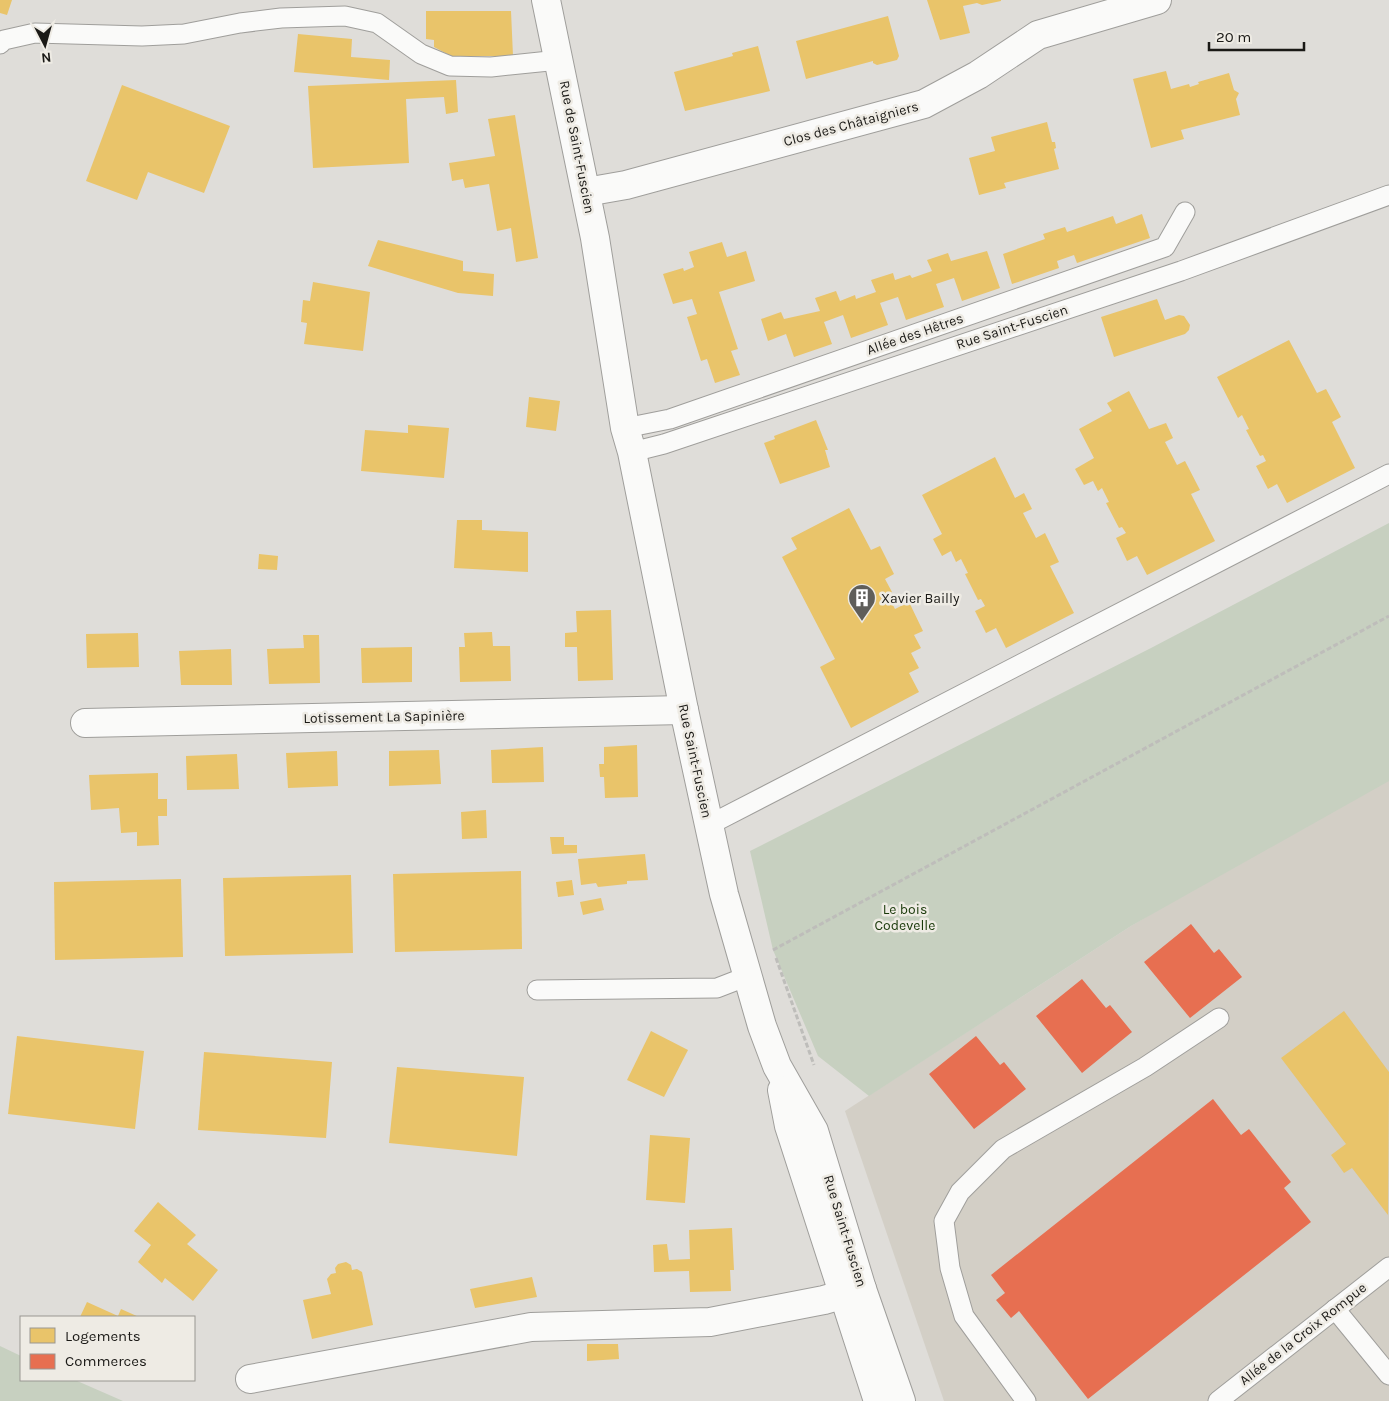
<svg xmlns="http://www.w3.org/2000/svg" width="1389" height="1401" font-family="Karla,sans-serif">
<rect width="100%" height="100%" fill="#dfddd9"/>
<path fill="#d3cfc6" d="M1389,773V1401H944L845,1111L1131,926Z"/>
<g fill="#c7d0c0">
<path d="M1389,523V781L1131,926L869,1096L818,1056L773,950L750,851L1151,648Z"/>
<path d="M0,1346L21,1356V1380H75L123,1401H0Z"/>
</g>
<g fill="#e9c46a">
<path d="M0,0H12L7,15L0,13Z"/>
<path d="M927,0H1001V1L982,5L977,3L963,6L970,33L940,40Z"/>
<path d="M426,11H511L513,56H451L434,47V40L426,39Z"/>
<path d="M888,16L899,56L897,60L877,65L873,63V61L806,79L796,41Z"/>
<path d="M298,34L352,39L351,57L390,60L389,80L294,72Z"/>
<path d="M758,46L770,91L685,111L674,72L733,56L732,53Z"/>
<path d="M1166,71L1171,89L1189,84L1190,87L1199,84L1198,82L1229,73L1234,90L1239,93L1236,99L1240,115L1181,130L1184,139L1151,148L1133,79Z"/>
<path d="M456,80L458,112L446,114L444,97L406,99L409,163L313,168L308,86Z"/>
<path d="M122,85L230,126L204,193L148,172L137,200L86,181Z"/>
<path d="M515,115L538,258L516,262L511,228L497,231L489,184L465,188L463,179L452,181L449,163L495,156L488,119Z"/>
<path d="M1047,122L1052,142H1055L1056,148L1054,149L1059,169L1004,183L1006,188L979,195L969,158L995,151L991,137Z"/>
<path d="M1142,214L1150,238L1077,263L1074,255L1057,261L1059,268L1012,284L1003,254L1045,239L1043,234L1065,227L1067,232L1113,216L1116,224Z"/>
<path d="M378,240L463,261V271L494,274L493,296L458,293L368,266Z"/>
<path d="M722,242L727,257L746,251L755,281L719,292L738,349L731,351L740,375L715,383L707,359L701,361L687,317L697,314L692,299L673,304L663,274L683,268L684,271L694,267L689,252Z"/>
<path d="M987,251L1000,288L962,301L954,278L936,284L944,307L906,320L898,297L880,303L888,325L851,338L843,315L824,322L832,344L794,357L786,334L768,341L761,319L781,312L784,319L820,311L815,298L836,291L840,301L855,295L856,299L876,292L871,280L893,273L895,280L910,275L912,278L932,271L927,260L948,253L951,261Z"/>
<path d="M313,282L370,292L363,351L304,344L307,323L301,322L303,300L310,301Z"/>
<path d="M1157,299L1165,320L1179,315L1184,316L1190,325L1189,330L1185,334L1114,357L1101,317Z"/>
<path d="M1289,340L1317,393L1326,389L1341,417L1332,422L1355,468L1287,503L1277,484L1268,489L1256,466L1266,461L1263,455L1260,456L1246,430L1249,429L1242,415L1238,418L1217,377Z"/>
<path d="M1129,391L1149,429L1166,423L1173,438L1165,442L1177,465L1185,461L1200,490L1191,494L1215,541L1147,575L1137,556L1127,561L1116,538L1126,533L1122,527L1119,528L1106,503L1109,502L1102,488L1098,491L1093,481L1084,485L1075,469L1094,458L1079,429L1112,411L1107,403Z"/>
<path d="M529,397L560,401L556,431L526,427Z"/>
<path d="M816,420L828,450H825L830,467L780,484L764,443L775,439L774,436Z"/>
<path d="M408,425L449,428L444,478L361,471L365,430L408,433Z"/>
<path d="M995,457L1015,498L1024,493L1032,509L1023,513L1036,538L1045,533L1059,562L1050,566L1074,613L1006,648L996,628L986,633L975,611L985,606L981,599L978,600L965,574L968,573L961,559L956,562L951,551L942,556L933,539L942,534L922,495Z"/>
<path d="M849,508L871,550L880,546L894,574L885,579L892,592L887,594L895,609L909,602L923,631L914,635L921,648L911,653L919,668L909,673L919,692L851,728L820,667L835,659L782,557L797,549L791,538Z"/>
<path d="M457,520H482V530L528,532V572L454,568Z"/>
<path d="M259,554L278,556L277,570L258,569Z"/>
<path d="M611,610L613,680L578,681L577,647H565V633L577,632L576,611Z"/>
<path d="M492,632L493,646H510L511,681L460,682L459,647H465L464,633Z"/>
<path d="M138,633L139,667L87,668L86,634Z"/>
<path d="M303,635H319L320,683L269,684L267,649L304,648Z"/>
<path d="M412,647V682L362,683L361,648Z"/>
<path d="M231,649L232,685H181L179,651Z"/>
<path d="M637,745L638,797L605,798L604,777H600L599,764H604V747Z"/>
<path d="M543,747L544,782L492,783L491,750Z"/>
<path d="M439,750L441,784L389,786V751Z"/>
<path d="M337,751L338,786L288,788L286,753Z"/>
<path d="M237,754L239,789L187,790L186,756Z"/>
<path d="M158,773V799H167V816H158L159,845L137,846V832L121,833L119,808L91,810L89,775Z"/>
<path d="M486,810L487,838L462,839L461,812Z"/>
<path d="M550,837H564V845H577V853L552,854Z"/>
<path d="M645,854L648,880L627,881V884L598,887L596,883L581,885L578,859Z"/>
<path d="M521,871L522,949L395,952L393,874Z"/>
<path d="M351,875L353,953L225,956L223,878Z"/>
<path d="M181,879L183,957L55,960L54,882Z"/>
<path d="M572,880L574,895L558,897L556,882Z"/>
<path d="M601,898L604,910L583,915L580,902Z"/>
<path d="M1344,1011L1389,1072L1388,1215L1352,1168L1344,1173L1331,1155L1346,1144L1281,1058Z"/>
<path d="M651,1031L688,1050L664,1097L627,1080Z"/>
<path d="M17,1036L144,1051L135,1129L8,1114Z"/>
<path d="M204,1052L332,1062L326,1138L198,1130Z"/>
<path d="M397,1067L524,1077L517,1156L389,1143Z"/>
<path d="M650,1135L690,1138L685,1203L646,1200Z"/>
<path d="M158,1202L196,1235L187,1244L218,1270L193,1301L165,1278L162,1283L138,1262L151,1245L134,1231Z"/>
<path d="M732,1228L734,1270H730L731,1291L690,1292L689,1271L654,1272L653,1245L667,1244L669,1260L690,1259L689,1230Z"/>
<path d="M346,1262L351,1265L352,1270L357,1269L362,1272L373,1325L312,1339L303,1300L331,1294L327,1279L331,1274L336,1273L335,1268L338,1264Z"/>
<path d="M532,1277L537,1297L475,1308L470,1289Z"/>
<path d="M87,1302L118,1316L121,1309L139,1317H80Z"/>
<path d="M587,1344H618L619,1359L587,1361Z"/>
</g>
<g fill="#e76f51">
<path d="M1191,924L1214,953L1219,949L1242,977L1190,1018L1144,962Z"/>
<path d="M1082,979L1106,1008L1110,1005L1132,1032L1082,1073L1036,1016Z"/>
<path d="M976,1036L1000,1065L1004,1062L1026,1089L974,1129L929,1074Z"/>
<path d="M1213,1099L1241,1135L1249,1129L1291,1182L1284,1188L1311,1222L1088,1399L1019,1311L1011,1318L996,1300L1005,1293L991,1275Z"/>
</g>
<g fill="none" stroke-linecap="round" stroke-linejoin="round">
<defs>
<g id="lane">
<path d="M0,44L4,40L35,33L142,36L184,34L240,23L281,18L345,16L377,23L421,54L450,66L491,67L559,60"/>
<path d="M625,428L670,419L1165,247L1185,212"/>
<path d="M632,452L664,444L1181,271L1389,195"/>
<path d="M709,825L1389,474"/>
<path d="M537,990L717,988L748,976"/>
<path d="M1335,1309L1389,1375"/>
<path d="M1026,1401L964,1316L950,1268L944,1221L960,1192L1003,1149L1145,1067L1219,1018"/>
<path d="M1218,1401L1389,1267"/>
</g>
<g id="street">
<path d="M586,192L626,185L924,104L978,75L1038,35L1157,0"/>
<path d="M85,723L684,710"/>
<path d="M250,1379L531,1327L710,1322L824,1300L862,1289"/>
</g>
<g id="secondary">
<path d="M546,0L595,238L625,428L632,452L684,710L724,894L762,1026L777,1066L814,1131L862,1289L901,1401"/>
<path d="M782,1090L789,1126L878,1401"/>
</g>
</defs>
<use href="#lane" stroke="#9f9e9b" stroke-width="21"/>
<use href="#street" stroke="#9f9e9b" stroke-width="30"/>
<use href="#secondary" stroke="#9f9e9b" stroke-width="30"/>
<g stroke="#bebdba" stroke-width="3" stroke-dasharray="5 2.5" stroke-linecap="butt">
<path d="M773,950L1389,616"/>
<path d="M776,958L814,1065"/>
</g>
<use href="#lane" stroke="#fafaf9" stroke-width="19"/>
<use href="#street" stroke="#fafaf9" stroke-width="28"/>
<use href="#secondary" stroke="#fafaf9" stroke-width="28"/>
</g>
<defs>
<symbol id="building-pin" viewBox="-11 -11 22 30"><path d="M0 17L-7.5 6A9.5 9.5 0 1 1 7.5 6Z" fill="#5f5e5a" stroke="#eeebe4"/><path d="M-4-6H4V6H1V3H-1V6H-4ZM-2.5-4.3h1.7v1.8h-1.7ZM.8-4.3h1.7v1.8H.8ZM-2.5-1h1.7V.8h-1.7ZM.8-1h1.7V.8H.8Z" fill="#fff"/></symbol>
</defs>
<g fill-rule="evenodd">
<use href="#building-pin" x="846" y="582" width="32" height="43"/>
</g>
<g text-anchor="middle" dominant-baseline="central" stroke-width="5" stroke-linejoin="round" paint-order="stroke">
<g font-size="14" fill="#1a1916" stroke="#eeebe4">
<text transform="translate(851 124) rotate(-15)">Clos des Châtaigniers</text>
<text transform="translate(577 147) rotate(79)">Rue de Saint-Fuscien</text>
<text transform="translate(1012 327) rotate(-18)">Rue Saint-Fuscien</text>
<text transform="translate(915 334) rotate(-19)">Allée des Hêtres</text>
<text transform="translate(384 717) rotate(-1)">Lotissement La Sapinière</text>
<text transform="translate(695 761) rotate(78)">Rue Saint-Fuscien</text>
<text transform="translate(845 1231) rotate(73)">Rue Saint-Fuscien</text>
<text transform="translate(1303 1334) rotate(-38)">Allée de la Croix Rompue</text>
</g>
<g font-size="14" fill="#1a1916" stroke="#eeebe4" text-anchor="start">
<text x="881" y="598">Xavier Bailly</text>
</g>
<g font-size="14" fill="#183808" stroke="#eeebe4">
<text x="905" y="909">Le bois<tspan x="905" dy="16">Codevelle</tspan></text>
</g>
</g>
<rect x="20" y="1316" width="175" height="65" fill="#eeebe4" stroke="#999792"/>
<rect x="30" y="1328" width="25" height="15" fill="#e9c46a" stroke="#999792"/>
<text x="65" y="1341" font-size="15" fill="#1a1916">Logements</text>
<rect x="30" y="1354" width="25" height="15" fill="#e76f51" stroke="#999792"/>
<text x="65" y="1366" font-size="15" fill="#1a1916">Commerces</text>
<g transform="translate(45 45) rotate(174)" stroke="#eeebe4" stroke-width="4" paint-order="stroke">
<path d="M0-4L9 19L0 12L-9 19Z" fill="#1a1916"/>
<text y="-8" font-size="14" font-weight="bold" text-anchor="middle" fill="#1a1916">N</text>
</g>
<path d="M1209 42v8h95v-8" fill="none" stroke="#1a1916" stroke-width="2.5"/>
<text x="1216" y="42" font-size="15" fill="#1a1916" stroke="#eeebe4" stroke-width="4" paint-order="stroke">20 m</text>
</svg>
